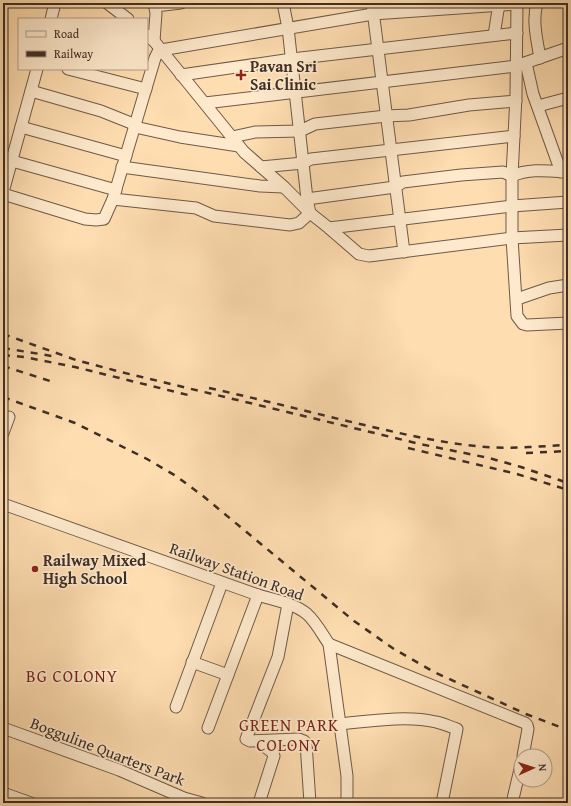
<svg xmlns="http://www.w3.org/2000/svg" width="571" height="806" font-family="'Gentium Book Plus',serif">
<rect width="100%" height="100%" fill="#feddb0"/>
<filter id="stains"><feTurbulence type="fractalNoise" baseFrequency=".005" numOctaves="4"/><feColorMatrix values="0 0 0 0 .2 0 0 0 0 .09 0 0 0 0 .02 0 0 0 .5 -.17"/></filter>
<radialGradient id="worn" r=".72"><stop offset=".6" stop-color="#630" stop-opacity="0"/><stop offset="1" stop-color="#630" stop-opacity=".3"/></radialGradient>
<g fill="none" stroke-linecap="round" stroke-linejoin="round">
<defs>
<g id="minor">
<path d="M107,3L128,19"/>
<path d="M154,3L156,13L154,41"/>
<path d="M372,3L404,252"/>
<path d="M517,3L516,96L512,176V238L517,316L523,324L527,325L568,323"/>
<path d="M537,3C532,21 537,40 540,58"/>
<path d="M155,6L181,3"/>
<path d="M51,19L55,3"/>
<path d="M147,35L154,41L244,152L284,187L310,213L329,228L359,254L369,256L512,238L568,235"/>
<path d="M494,35L499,4"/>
<path d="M526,63L533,94L561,172"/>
<path d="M68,69L146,89"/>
<path d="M181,75L292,59L517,33"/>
<path d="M31,91L101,111L136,125"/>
<path d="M205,103L516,66L568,48"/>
<path d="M538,106L568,98"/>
<path d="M21,127L126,156"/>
<path d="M135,127L180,137L239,146"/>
<path d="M232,137L255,132L300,131L315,124L386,116L409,115L469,105L516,101"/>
<path d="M12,161L116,190"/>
<path d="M122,167L260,186L284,187"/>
<path d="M261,167L303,163L311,159L514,136"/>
<path d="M3,192L37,69"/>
<path d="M3,194L85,219L96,220L104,219L113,199L155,58L158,52L161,50L373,14L517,4"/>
<path d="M113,199L196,208L214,216L290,225L299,223L310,213L307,199L288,28L283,3"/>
<path d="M307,199L395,187L403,182L461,175L503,172L512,176C529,168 550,171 568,172"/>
<path d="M329,228L512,206L568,202"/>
<path d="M517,299L549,288L568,285"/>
<path d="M3,433L9,417"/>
<path d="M3,504L258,595C274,600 294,603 307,614C316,622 322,634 329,644L525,723L527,725L528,729L523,756"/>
<path d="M288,604L278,657L246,739L250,741L299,739L304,741L306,743L310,803"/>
<path d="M329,644L347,776V803"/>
<path d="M192,662L228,675"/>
<path d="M176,707L222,583"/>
<path d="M339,724C369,721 407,715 436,722C443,723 450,727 457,729L442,803"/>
<path d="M3,728L119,770L184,798L202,803"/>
<path d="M208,728L258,595"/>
<path d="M257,741L272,752L274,756L259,803"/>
<path d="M3,793L31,803"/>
<path d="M512,803L521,765"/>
</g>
</defs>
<use href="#minor" stroke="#6f5a48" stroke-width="13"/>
<use href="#minor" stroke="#fee9cc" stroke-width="11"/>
<g stroke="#3f2e26" stroke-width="2.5" stroke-dasharray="7 7" stroke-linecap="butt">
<path d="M3,334L76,360L121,372L420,444L489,458L521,467L568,483"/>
<path d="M3,348L52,356"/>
<path d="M3,355L24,357L75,367L192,396"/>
<path d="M3,366L50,381"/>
<path d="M209,388C254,398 298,409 343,420C390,431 437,443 486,447C513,449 541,446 568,445"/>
<path d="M3,397L75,423L147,459L176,476L203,496L354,621L394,649L434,672L526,714L568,730"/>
<path d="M408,448L517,474L568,490"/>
<path d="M526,453L568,451"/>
</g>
</g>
<g fill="#8f2418" stroke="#fee9cc" stroke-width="1.5">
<path d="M239 69h4v4h4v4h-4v4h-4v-4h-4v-4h4z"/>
<circle cx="35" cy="569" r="4"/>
</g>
<g text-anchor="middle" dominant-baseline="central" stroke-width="3.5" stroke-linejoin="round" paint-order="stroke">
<g font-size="16" font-weight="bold" fill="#3f2e26" stroke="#fee9cc" text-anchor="start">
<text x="250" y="66">Pavan Sri<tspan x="250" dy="18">Sai Clinic</tspan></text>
<text x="43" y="560">Railway Mixed<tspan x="43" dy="18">High School</tspan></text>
</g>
<g font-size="16" fill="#3f2e26" stroke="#fee9cc">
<text transform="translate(237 571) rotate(20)">Railway Station Road</text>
<text transform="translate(108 751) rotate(21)">Bogguline Quarters Park</text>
</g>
<g font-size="17" letter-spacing="1" fill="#7a1f14" stroke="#fee9cc">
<text x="72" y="675">BG COLONY</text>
<text x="289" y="724">GREEN PARK<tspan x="289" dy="20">COLONY</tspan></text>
</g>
</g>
<rect width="571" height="806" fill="none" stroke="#feddb0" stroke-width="16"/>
<rect x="4" y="4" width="563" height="798" fill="none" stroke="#3f2e26" stroke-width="2"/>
<rect x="8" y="8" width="555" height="790" fill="none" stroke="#3f2e26"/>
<rect x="18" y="18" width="130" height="52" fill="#fee9cc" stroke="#b29e8a"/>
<rect x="26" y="31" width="20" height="6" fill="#fee9cc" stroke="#b29e8a"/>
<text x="54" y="38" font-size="12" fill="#3f2e26">Road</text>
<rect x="26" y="51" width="20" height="6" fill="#3f2e26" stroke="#b29e8a"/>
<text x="54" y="58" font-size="12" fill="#3f2e26">Railway</text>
<g transform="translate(533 768) rotate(87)"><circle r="19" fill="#fee9cc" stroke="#b29e8a"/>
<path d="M0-3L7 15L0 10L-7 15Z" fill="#8f2418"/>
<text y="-6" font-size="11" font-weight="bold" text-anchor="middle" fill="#3f2e26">N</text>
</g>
<rect width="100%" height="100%" filter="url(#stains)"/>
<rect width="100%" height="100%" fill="url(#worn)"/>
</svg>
